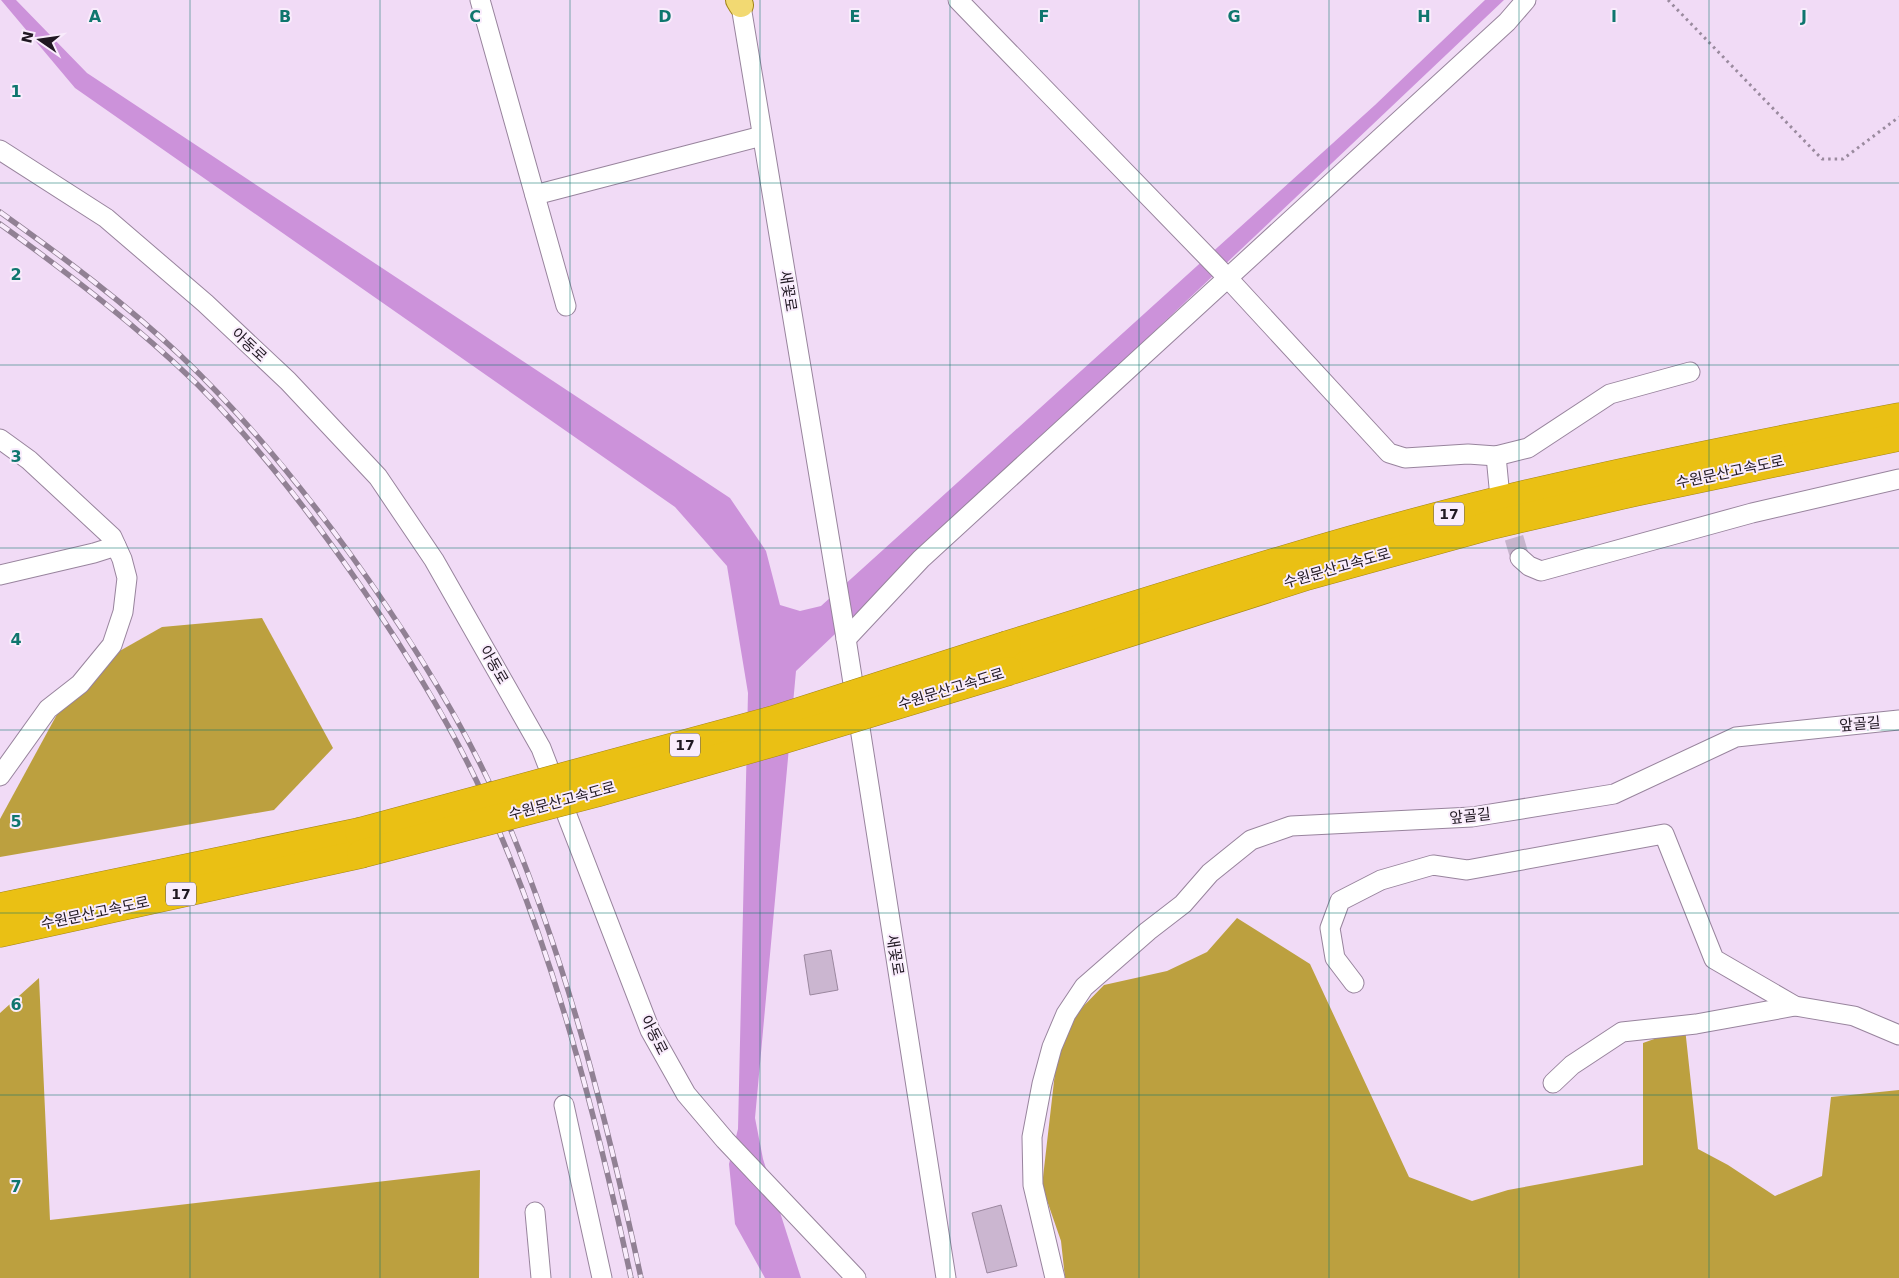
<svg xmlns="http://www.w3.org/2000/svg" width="1899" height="1278" font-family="'DejaVu Sans','Noto Sans KR',sans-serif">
<rect width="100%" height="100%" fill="#f1dbf6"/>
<g fill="#bca03f">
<path d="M262,618L333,748L274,810L0,857V819L79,674L162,627Z"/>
<path d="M1237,918L1310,964L1409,1177L1472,1201L1508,1190L1643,1165V1043L1685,1028L1698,1149L1728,1165L1775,1196L1822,1176L1831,1097L1899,1090V1278H1065L1061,1241L1042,1186L1056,1064L1069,1021L1104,985L1167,971L1207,952Z"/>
<path d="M39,978L50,1220L480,1170L479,1278H0V1013Z"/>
</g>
<path fill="#cc92da" d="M1,0H16L87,73L730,498L766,551L780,605L800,611L821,606L1375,105L1485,0H1504L796,671L755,1118L763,1159L801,1278H765L735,1224L729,1164L738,1129L748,693L727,566L675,507L75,88Z"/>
<g fill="#cbb6d0" stroke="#9b879f">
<path d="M831,950L838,990L810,995L804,955Z"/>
<path d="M1001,1205L1017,1266L987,1273L972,1213Z"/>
</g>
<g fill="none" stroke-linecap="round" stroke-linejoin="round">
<path stroke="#c7b4cc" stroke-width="19" stroke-dasharray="19 9" stroke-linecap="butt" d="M1506,511L1520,558"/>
<defs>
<g id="minor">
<path d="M480,0L566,306"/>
<path d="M740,0L845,632L946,1278"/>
<path d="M958,0L1223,273L1389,453L1405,458L1468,454L1496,456L1528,448L1610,394L1690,372"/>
<path d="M0,150L106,218L205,303L288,381L378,477L434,560L541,748L650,1030L686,1094L725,1140L856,1278"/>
<path d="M535,195L762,136"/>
<path d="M0,439L29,460L112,537L122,559L127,578L123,612L112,645L80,684L48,709L0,776"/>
<path d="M1496,456L1499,487"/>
<path d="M1520,558L1529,566L1541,571L1752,513L1899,479"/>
<path d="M0,575L94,553L116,546"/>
<path d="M846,639L921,559L1507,22L1526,0"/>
<path d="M1354,983L1335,958L1330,928L1340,901L1381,880L1433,865L1467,870L1664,834L1714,959L1795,1006L1854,1016L1899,1035"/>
<path d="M1553,1083L1572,1065L1622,1032L1696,1024L1795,1006"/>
<path d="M564,1105L602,1278"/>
<path d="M535,1212L541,1278"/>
<path d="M1055,1278L1033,1185L1032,1137L1042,1084L1052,1047L1066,1014L1084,987L1148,931L1183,904L1210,873L1251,840L1291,826L1472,817L1614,794L1736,737L1899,720"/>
</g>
<path id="major" d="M738,0L741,5"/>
<g id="highway">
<path d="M1007,645C1162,597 1316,547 1473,507C1614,472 1756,444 1899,417"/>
<path d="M1009,671L1307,576L1492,525L1635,492L1899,437"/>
<path d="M0,907L359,832"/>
<path d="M0,933L361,854"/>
</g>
</defs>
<use href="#minor" stroke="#98849d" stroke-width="21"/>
<use href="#major" stroke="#a38519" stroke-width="26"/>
<use href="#highway" stroke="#a38519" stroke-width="29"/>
<path stroke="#9a8a9e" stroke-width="3" stroke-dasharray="2.5 4" stroke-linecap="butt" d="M1668,0L1822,159H1843L1899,117"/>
<use href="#minor" stroke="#fff" stroke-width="19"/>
<use href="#major" stroke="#f2d972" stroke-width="24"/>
<use href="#highway" stroke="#eac014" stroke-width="28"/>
<defs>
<g id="rail">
<path d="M0,212C63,257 125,303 181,356C244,416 297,481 348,551C411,638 468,729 510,828C570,973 608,1125 641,1278"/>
<path d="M0,224C69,274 136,325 197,384C260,447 314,518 364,591C409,657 452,726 485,799C554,952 596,1115 631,1278"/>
</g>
</defs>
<use href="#rail" stroke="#918194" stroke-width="5.5"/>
<use href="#rail" stroke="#f9ecfc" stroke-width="4" stroke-dasharray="11" stroke-linecap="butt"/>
<defs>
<g id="highway-bridge">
<path d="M359,832L773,720L1007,645"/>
<path d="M361,854L596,793L775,742L1009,671"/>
</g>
</defs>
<use href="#highway-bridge" stroke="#a38519" stroke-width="29" stroke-linecap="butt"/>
<use href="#highway-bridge" stroke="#eac014" stroke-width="28"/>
</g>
<path fill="none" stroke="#0f766e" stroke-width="1" stroke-opacity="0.55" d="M190,0V1278M380,0V1278M570,0V1278M760,0V1278M950,0V1278M1139,0V1278M1329,0V1278M1519,0V1278M1709,0V1278M0,183H1899M0,365H1899M0,548H1899M0,730H1899M0,913H1899M0,1095H1899"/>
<g text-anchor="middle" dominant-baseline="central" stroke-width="4" stroke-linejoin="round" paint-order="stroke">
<g fill="#f9ecfc" stroke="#615863" stroke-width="1">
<rect x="1434" y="502.5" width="30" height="23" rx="4"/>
<rect x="670" y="733.5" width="30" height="23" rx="4"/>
<rect x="166" y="882.5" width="30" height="23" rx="4"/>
</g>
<g font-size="14" font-weight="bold" fill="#201822">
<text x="1449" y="514">17</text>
<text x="685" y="745">17</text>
<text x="181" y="894">17</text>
</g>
<g font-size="15" fill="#201822" stroke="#f9ecfc">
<text transform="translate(788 291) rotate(81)">새꽃로</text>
<text transform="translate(249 345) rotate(43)">아동로</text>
<text transform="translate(1730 472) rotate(-12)">수원문산고속도로</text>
<text transform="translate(1337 568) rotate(-16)">수원문산고속도로</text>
<text transform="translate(494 665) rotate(60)">아동로</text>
<text transform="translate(951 689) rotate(-17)">수원문산고속도로</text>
<text transform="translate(1860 724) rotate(-5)">앞골길</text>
<text transform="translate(562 801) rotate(-15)">수원문산고속도로</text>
<text transform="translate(1470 816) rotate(-6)">앞골길</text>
<text transform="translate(95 913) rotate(-12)">수원문산고속도로</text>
<text transform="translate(895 955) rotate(81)">새꽃로</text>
<text transform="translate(654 1035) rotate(63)">아동로</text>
</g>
</g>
<g font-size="16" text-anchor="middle" font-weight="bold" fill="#0f766e" stroke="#f9ecfc" stroke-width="4" stroke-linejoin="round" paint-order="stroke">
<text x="95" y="22">A</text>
<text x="285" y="22">B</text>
<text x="475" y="22">C</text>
<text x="665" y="22">D</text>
<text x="855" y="22">E</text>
<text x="1044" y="22">F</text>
<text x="1234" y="22">G</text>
<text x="1424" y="22">H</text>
<text x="1614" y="22">I</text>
<text x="1804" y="22">J</text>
<text x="16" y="97">1</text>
<text x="16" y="280">2</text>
<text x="16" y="462">3</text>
<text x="16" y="645">4</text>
<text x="16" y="827">5</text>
<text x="16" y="1010">6</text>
<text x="16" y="1192">7</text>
</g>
<g transform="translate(40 40) rotate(283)" stroke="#f9ecfc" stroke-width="4" paint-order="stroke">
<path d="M0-4L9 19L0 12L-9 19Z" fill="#201822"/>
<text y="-8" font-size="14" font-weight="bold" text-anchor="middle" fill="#201822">N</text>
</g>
</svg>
